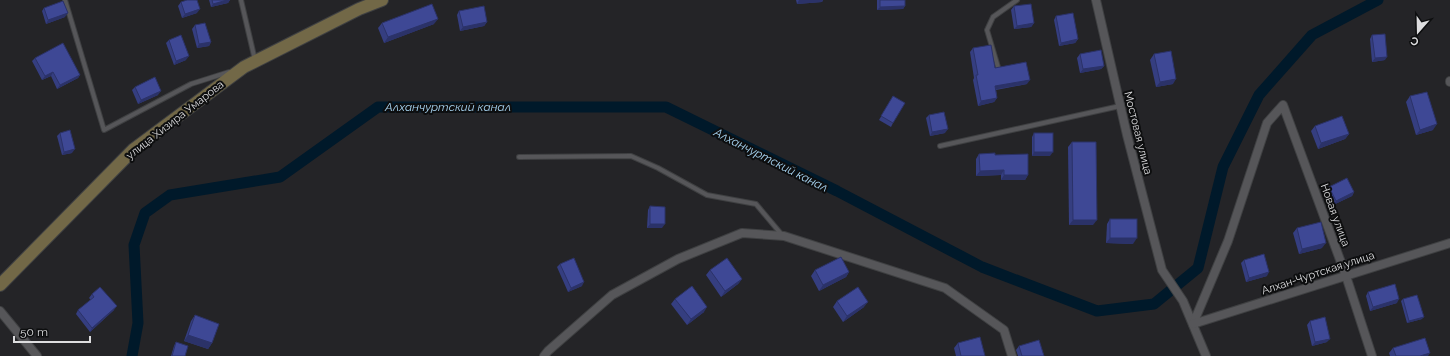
<svg xmlns="http://www.w3.org/2000/svg" width="1450" height="356" font-family="Raleway,sans-serif">
<rect width="100%" height="100%" fill="#242427"/>
<g fill="none" stroke-linecap="round" stroke-linejoin="round">
<path stroke="#00192a" stroke-width="11" d="M132,356L138,323L134,245L145,213L170,195L280,177L378,107H666L837,191L982,267L1097,311L1154,304L1198,268L1223,167L1259,95L1312,35L1378,0"/>
<defs>
<g id="service">
<path d="M65,0L104,130L191,84L229,72"/>
<path d="M241,0L255,60"/>
<path d="M998,67L987,30L993,17L1017,0"/>
<path d="M940,146L1120,106"/>
<path d="M519,157L631,156L658,168L707,195L756,204L782,235"/>
</g>
<g id="minor">
<path d="M1096,0L1127,135L1162,270L1183,301L1206,356"/>
<path d="M1450,81V82"/>
<path d="M0,311L37,356"/>
<path d="M1193,324L1228,241L1267,123L1283,105L1346,276L1372,356"/>
<path d="M1193,324L1450,243"/>
<path d="M544,356L548,351L612,295L678,259L742,233L784,236L945,288L1004,330L1012,356"/>
</g>
<path id="secondary" d="M0,285L134,149L244,67L359,9L382,0"/>
</defs>
<use href="#service" stroke="#3f4042" stroke-width="6"/>
<use href="#minor" stroke="#3f4042" stroke-width="10"/>
<use href="#secondary" stroke="#3f4042" stroke-width="14"/>
<use href="#service" stroke="#565659" stroke-width="4"/>
<use href="#minor" stroke="#565659" stroke-width="8"/>
<use href="#secondary" stroke="#726847" stroke-width="12"/>
</g>
<g fill="#353e80">
<path d="M209,0H230L228,3L211,7Z"/>
<path d="M796,0H823L822,2L797,4Z"/>
<path d="M877,0H905V6L903,9L877,10Z"/>
<path d="M181,2L197,13L182,18L178,6Z"/>
<path d="M1014,6L1034,23L1031,27L1014,29L1011,10Z"/>
<path d="M44,8L65,17L46,24L42,11Z"/>
<path d="M459,11L487,22L484,26L460,31L457,15Z"/>
<path d="M1056,16L1078,39L1075,43L1059,46L1054,20Z"/>
<path d="M382,23L434,24L384,43L378,28Z"/>
<path d="M195,25L211,42L209,46L197,48L192,29Z"/>
<path d="M1372,35L1385,60L1372,62L1370,39Z"/>
<path d="M169,40L186,60L174,65L166,43Z"/>
<path d="M973,48L995,68L1027,84L996,90L997,98L994,102L978,106L973,80L974,78L970,52Z"/>
<path d="M1080,54L1104,66L1101,69L1080,73L1077,58Z"/>
<path d="M1154,54L1173,84L1156,87L1150,60Z"/>
<path d="M35,58L80,75L78,78L57,89L51,76L42,80L32,61Z"/>
<path d="M135,87L158,95L138,104L132,90Z"/>
<path d="M893,96V123L891,127L879,120Z"/>
<path d="M1410,96L1433,130L1416,135L1406,102Z"/>
<path d="M929,115L945,133L930,136L926,118Z"/>
<path d="M1315,126L1349,134L1345,139L1318,149L1311,131Z"/>
<path d="M60,133L72,153L62,155L57,136Z"/>
<path d="M1034,133L1050,156H1032V137Z"/>
<path d="M1072,142L1093,225H1069L1068,147Z"/>
<path d="M979,154L995,155L1028,175L1025,180H1001V175L976,176V159Z"/>
<path d="M1329,187L1354,192L1352,196L1333,205L1326,190Z"/>
<path d="M650,206L662,228H647L648,210Z"/>
<path d="M1110,219L1133,244L1106,243L1107,224Z"/>
<path d="M1297,228L1322,248L1299,254L1293,233Z"/>
<path d="M1244,260L1267,276L1246,282L1241,263Z"/>
<path d="M560,264L582,286L568,292L557,267Z"/>
<path d="M710,270L742,279L738,284L721,297L706,275Z"/>
<path d="M815,270L849,272L846,277L819,291L811,276Z"/>
<path d="M1368,292L1397,303L1370,311L1366,296Z"/>
<path d="M92,294L114,310L90,332L76,314L78,310L91,300L89,298Z"/>
<path d="M675,299L704,312L687,325L671,304Z"/>
<path d="M1403,299L1422,319L1407,323L1401,301Z"/>
<path d="M837,301L864,307L843,322L833,307Z"/>
<path d="M195,315L212,343L208,349L184,341L191,321Z"/>
<path d="M1310,321L1327,342L1312,346L1307,325Z"/>
<path d="M176,342L185,356H171L174,346Z"/>
<path d="M958,343L985,356H956L954,348Z"/>
<path d="M1019,346L1044,356H1018L1016,350Z"/>
<path d="M1393,348L1428,356H1390L1389,353Z"/>
</g>
<g fill="#2b3268">
<path d="M227,0H230L228,3L211,7L213,4Z"/>
<path d="M799,0H823L822,2L797,4Z"/>
<path d="M905,6L903,9L877,10L880,7Z"/>
<path d="M200,9L197,13L182,18L185,14Z"/>
<path d="M68,13L65,17L46,24L48,20Z"/>
<path d="M438,19L434,24L384,43L388,37Z"/>
<path d="M487,22L484,26L460,31L463,27Z"/>
<path d="M1034,23L1031,27L1014,29L1017,26Z"/>
<path d="M1078,39L1075,43L1059,46L1061,43Z"/>
<path d="M211,42L209,46L197,48L199,44Z"/>
<path d="M189,56L186,60L174,65L176,61Z"/>
<path d="M1387,57L1385,60L1372,62L1375,58Z"/>
<path d="M1104,66L1101,69L1080,73L1083,69Z"/>
<path d="M53,72L51,76L42,80L45,76Z"/>
<path d="M80,75L78,78L57,89L60,85Z"/>
<path d="M1176,79L1173,84L1156,87L1160,82Z"/>
<path d="M1030,80L1027,84L992,90L995,86Z"/>
<path d="M161,91L158,95L138,104L141,100Z"/>
<path d="M997,98L994,102L978,106L981,101Z"/>
<path d="M1437,124L1433,130L1416,135L1420,130Z"/>
<path d="M948,129L945,133L930,136L932,132Z"/>
<path d="M1349,134L1345,139L1318,149L1321,143Z"/>
<path d="M75,149L72,153L62,155L64,152Z"/>
<path d="M1034,152H1053L1050,156H1032Z"/>
<path d="M1004,170L1001,175L976,176L980,171Z"/>
<path d="M1004,175H1028L1025,180H1001Z"/>
<path d="M1354,192L1352,196L1333,205L1336,201Z"/>
<path d="M1073,220H1097L1093,225H1069Z"/>
<path d="M650,224H665L662,228H647Z"/>
<path d="M1110,238H1137L1133,244L1106,243Z"/>
<path d="M1326,243L1322,248L1299,254L1302,249Z"/>
<path d="M849,272L846,277L819,291L823,285Z"/>
<path d="M1269,272L1267,276L1246,282L1249,278Z"/>
<path d="M742,279L738,284L721,297L725,291Z"/>
<path d="M584,282L582,286L568,292L571,288Z"/>
<path d="M1399,299L1397,303L1370,311L1373,307Z"/>
<path d="M868,302L864,307L843,322L847,316Z"/>
<path d="M117,306L114,310L90,332L92,328Z"/>
<path d="M707,307L704,312L687,325L691,319Z"/>
<path d="M1424,317L1422,319L1407,323L1409,321Z"/>
<path d="M188,335L212,343L208,349L184,341Z"/>
<path d="M1330,339L1327,342L1312,346L1315,342Z"/>
<path d="M1430,353L1428,356H1420Z"/>
</g>
<g fill="#3e4895" stroke="#2b3268">
<path d="M187,0H197L200,9L185,14L181,2Z"/>
<path d="M212,0H227L213,4Z"/>
<path d="M880,0H905V6L880,7Z"/>
<path d="M63,1L68,13L48,20L44,8Z"/>
<path d="M432,4L438,19L388,37L382,23Z"/>
<path d="M1031,4L1034,23L1017,26L1014,6Z"/>
<path d="M484,6L487,22L463,27L459,11Z"/>
<path d="M1073,13L1078,39L1061,43L1056,16Z"/>
<path d="M205,23L211,42L199,44L195,25Z"/>
<path d="M1385,34L1387,57L1375,58L1372,35Z"/>
<path d="M181,35L189,56L176,61L169,40Z"/>
<path d="M63,43L80,75L60,85L53,72L45,76L35,58Z"/>
<path d="M991,45L995,68L1026,62L1030,80L995,86L997,98L981,101L976,75H978L973,48Z"/>
<path d="M1101,50L1104,66L1083,69L1080,54Z"/>
<path d="M1171,51L1176,79L1160,82L1154,54Z"/>
<path d="M155,77L161,91L141,100L135,87Z"/>
<path d="M1427,92L1437,124L1420,130L1410,96Z"/>
<path d="M893,96L905,103L893,123L881,116Z"/>
<path d="M944,112L948,129L932,132L929,115Z"/>
<path d="M1342,116L1349,134L1321,143L1315,126Z"/>
<path d="M70,130L75,149L64,152L60,133Z"/>
<rect x="1034" y="133" width="19" height="19"/>
<path d="M1072,142H1096L1097,220H1073Z"/>
<path d="M995,153V155L1028,154V175H1004V170L980,171L979,154Z"/>
<path d="M1347,178L1354,192L1336,201L1329,187Z"/>
<path d="M650,206L665,207V224H650Z"/>
<rect x="1110" y="219" width="27" height="19"/>
<path d="M1321,222L1326,243L1302,249L1297,228Z"/>
<path d="M1264,254L1269,272L1249,278L1244,260Z"/>
<path d="M841,257L849,272L823,285L815,270Z"/>
<path d="M574,258L584,282L571,288L560,264Z"/>
<path d="M727,258L742,279L725,291L710,270Z"/>
<path d="M1395,284L1399,299L1373,307L1368,292Z"/>
<path d="M692,286L707,307L691,319L675,299Z"/>
<path d="M100,287L117,306L92,328L78,310L94,297L92,294Z"/>
<path d="M858,287L868,302L847,316L837,301Z"/>
<path d="M1417,295L1424,317L1409,321L1403,299Z"/>
<path d="M195,315L219,324L212,343L188,335Z"/>
<path d="M1325,317L1330,339L1315,342L1310,321Z"/>
<path d="M980,337L985,356H961L958,343Z"/>
<path d="M1425,338L1430,353L1420,356H1396L1393,348Z"/>
<path d="M1039,340L1044,356H1022L1019,346Z"/>
<path d="M176,342L188,346L185,356H172Z"/>
</g>
<g text-anchor="middle" dominant-baseline="central" stroke-width="4" stroke-linejoin="round" paint-order="stroke">
<g font-size="11" fill="#dddddf" stroke="#0d0e0f">
<text transform="translate(175 120) rotate(-38)">улица Хизира Умарова</text>
<text transform="translate(1138 133) rotate(76)">Мостовая улица</text>
<text transform="translate(1335 215) rotate(70)">Новая улица</text>
<text transform="translate(1318 273) rotate(-18)">Алхан-Чуртская улица</text>
</g>
<g font-size="12" font-style="italic" fill="#a7d3f0" stroke="#0d0e0f">
<text x="448" y="107">Алханчуртский канал</text>
<text transform="translate(771 160) rotate(27)">Алханчуртский канал</text>
</g>
</g>
<g transform="translate(1418 32) rotate(200)" stroke="#0d0e0f" stroke-width="3" paint-order="stroke">
<path d="M0-3L7 15L0 10L-7 15Z" fill="#dddddf"/>
<text y="-6" font-size="11" font-weight="bold" text-anchor="middle" fill="#dddddf">С</text>
</g>
<path d="M14 336v6h76v-6" fill="none" stroke="#dddddf" stroke-width="2"/>
<text x="20" y="336" font-size="12" fill="#dddddf" stroke="#0d0e0f" stroke-width="3" paint-order="stroke">50 m</text>
</svg>
